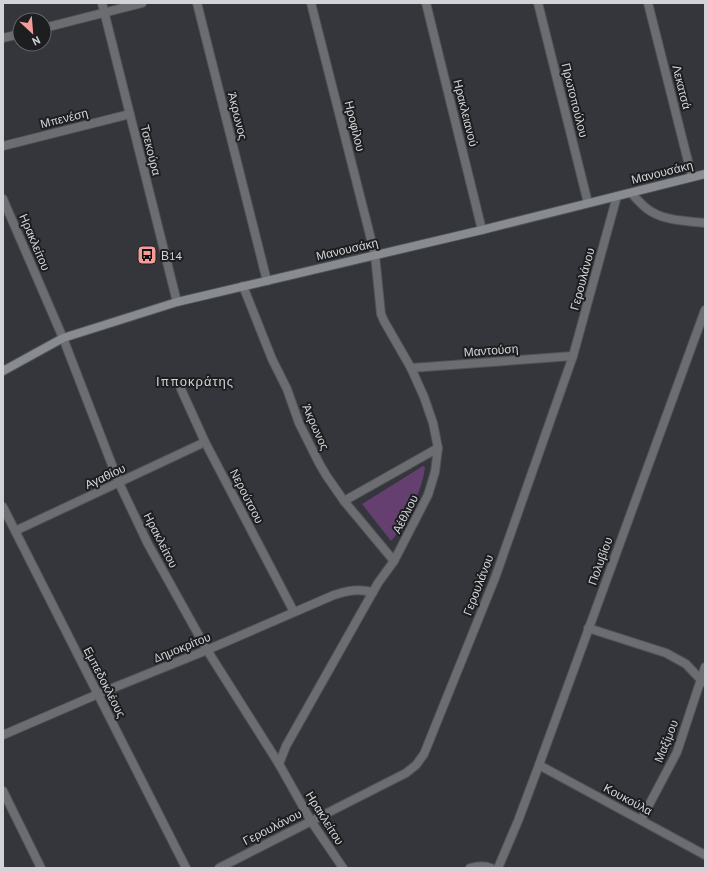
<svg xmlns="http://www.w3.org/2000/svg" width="708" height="871" font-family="'PT Sans',sans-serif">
<rect width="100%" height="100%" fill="#34363c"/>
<path fill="#643f70" d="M423,466L425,467C423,489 405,525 391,541L362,504Z"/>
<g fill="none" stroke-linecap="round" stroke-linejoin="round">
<defs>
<g id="street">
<path d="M102,3L177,302"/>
<path d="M197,3L267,281"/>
<path d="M426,3L482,230"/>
<path d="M538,3L588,203"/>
<path d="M648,3L692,177"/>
<path d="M44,28L142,3"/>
<path d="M3,38L20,34"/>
<path d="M3,146L130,114"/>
<path d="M631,193C637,199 644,208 652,212C667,221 688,221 705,223"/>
<path d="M3,199L63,338L119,483L148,544L207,650L279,764L311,821L343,868"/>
<path d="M243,286L272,359L287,389L299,423L319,463L326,475L344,501L394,561"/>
<path d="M411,368L573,356"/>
<path d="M181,389L205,442L294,612"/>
<path d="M344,501L438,448"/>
<path d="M3,507L186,868"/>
<path d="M15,531L205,442"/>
<path d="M588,628L666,653L686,664L703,682"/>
<path d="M3,735L98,694L207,650L334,595C349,590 358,589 373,592"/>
<path d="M279,764L286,746L378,583L394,561L428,495L435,472L438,448L433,423L424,397L411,368L384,321L381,314L375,255L311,3"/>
<path d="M539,765L705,855"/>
<path d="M3,791L41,868"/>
<path d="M641,820L677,752L705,667"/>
<path d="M219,868L406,773L416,765L424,754L495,578L573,356L617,196"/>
<path d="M470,868C477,866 484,865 491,868"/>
<path d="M498,868L518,821L539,765L705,310"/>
</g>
<path id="secondary" d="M3,371L63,338L177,302L482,230L705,174"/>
</defs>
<use href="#street" stroke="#505258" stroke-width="10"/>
<use href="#secondary" stroke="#505258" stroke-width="10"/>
<use href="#street" stroke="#6b6d70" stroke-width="8"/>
<use href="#secondary" stroke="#888c90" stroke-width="8"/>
</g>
<defs>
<symbol id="bus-square" viewBox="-11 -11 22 22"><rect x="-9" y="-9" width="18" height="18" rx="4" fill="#f59c96" stroke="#1d1e20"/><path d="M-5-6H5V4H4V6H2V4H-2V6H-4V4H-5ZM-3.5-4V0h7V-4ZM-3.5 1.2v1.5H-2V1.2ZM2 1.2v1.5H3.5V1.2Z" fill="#111"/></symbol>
</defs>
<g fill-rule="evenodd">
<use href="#bus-square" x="136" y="244" width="22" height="22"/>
</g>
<g text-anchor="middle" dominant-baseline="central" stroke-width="4" stroke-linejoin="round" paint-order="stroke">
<g font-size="12" fill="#d2d3d7" stroke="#1d1e20">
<text transform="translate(682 87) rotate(76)">Λεκατσά</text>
<text transform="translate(575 100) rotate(76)">Πρωτοπούλου</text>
<text transform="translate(466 113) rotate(76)">Ηρακλειανού</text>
<text transform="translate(238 116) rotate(76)">Άκρωνος</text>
<text transform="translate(64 118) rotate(-14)">Μπενέση</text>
<text transform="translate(355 126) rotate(76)">Ηροφίλου</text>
<text transform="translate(151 150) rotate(76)">Τσεκούρα</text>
<text transform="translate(662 172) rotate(-14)">Μανουσάκη</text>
<text transform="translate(35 242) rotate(67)">Ηρακλείτου</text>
<text transform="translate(347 249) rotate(-13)">Μανουσάκη</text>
<text transform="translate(582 279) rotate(-75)">Γερουλάνου</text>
<text transform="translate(491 350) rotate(-4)">Μαντούση</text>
<text transform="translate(316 427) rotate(66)">Άκρωνος</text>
<text transform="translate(105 476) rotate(-25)">Αγαθίου</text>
<text transform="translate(247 496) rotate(63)">Νερούτσου</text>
<text transform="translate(405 514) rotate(-63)">Αέθλιου</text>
<text transform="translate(161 540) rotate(63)">Ηρακλείτου</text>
<text transform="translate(600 561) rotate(-70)">Πολυβίου</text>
<text transform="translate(478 585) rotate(-69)">Γερουλάνου</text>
<text transform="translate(182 647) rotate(-22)">Δημοκρίτου</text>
<text transform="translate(105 682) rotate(63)">Εμπεδοκλέους</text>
<text transform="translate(666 741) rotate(-68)">Μαξίμου</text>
<text transform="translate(628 799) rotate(28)">Κουκούλα</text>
<text transform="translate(325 818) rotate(58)">Ηρακλείτου</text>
<text transform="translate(272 827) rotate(-27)">Γερουλάνου</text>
</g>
<g font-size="12" fill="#d2d3d7" stroke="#1d1e20" text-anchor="start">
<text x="161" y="255">Β14</text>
</g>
<g font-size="13" letter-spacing="1" fill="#d2d3d7" stroke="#1d1e20">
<text x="195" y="381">Ιπποκράτης</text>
</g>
</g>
<rect width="708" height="871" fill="none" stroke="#d2d3d7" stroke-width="8"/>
<g transform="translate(32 32) rotate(154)"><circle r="19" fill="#1d1e20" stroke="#656669"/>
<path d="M0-3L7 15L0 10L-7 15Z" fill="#f59c96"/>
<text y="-6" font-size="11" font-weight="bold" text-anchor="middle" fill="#d2d3d7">N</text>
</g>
</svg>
